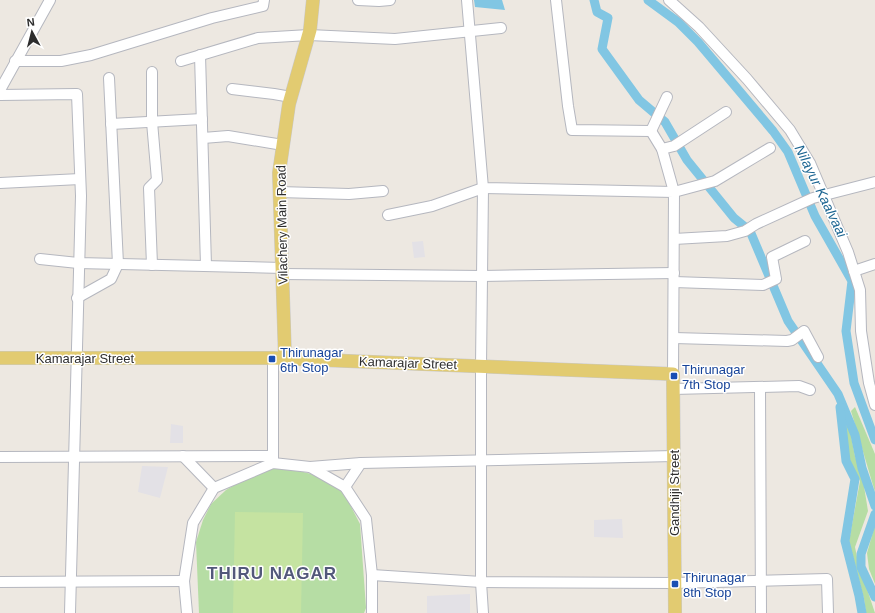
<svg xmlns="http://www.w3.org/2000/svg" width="875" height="613" font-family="Helvetica,sans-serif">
<rect width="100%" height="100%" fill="#ede8e1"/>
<g fill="#e3e1e6">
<path d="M423,241L425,257L414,258L412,242Z"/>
<path d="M171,424L183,426V443H170Z"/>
<path d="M142,466L168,467L160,498L138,492Z"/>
<path d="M622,519L623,538L594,537V520Z"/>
<path d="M470,594V613H427V596Z"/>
</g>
<g fill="#b6dda4">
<path d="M855,407L875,454V492L851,411Z"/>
<path d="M846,420L849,426L855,456L863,480L868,511L855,547L858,562L875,613H866L864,599L849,541L860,481L850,461L843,425Z"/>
<path d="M285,467L322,477L344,493L360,524L366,608L364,613H199L196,542L203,520L211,504L226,490L246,478L265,470Z"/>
<path d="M875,525V584L869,569L867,553Z"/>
</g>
<path fill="#c5e3a1" d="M235,512L303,513L301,613H233Z"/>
<path fill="#81c6e3" d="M474,0H502L505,10L475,7Z"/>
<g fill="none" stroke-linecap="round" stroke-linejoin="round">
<g stroke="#81c6e3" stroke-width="9">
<path d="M594,0L597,12L608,18L602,49L639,100L665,122L687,160L734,218L750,231L788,321L838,394L855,435L862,468L875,506"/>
<path d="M648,0L678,22L698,42L773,131L788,152L815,216L852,281L846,331L854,383L875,440"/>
<path d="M840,407L846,461L855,479L845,541L859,596L862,613"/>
<path d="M875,514L861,554V567L875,597"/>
</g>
<defs>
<g id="minor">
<path d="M358,0L379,1L390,0"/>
<path d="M467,0L483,188L674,192L673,374"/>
<path d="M556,0L568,106L572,130L651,131L662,149L674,192L715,181L770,148"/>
<path d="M669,0L699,27L747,79L790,130L810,163L848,252L860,290L861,331L869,383L875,405"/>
<path d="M200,55L206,266"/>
<path d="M15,61H61L91,55L212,18L263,6L264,0"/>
<path d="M181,61L258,38L309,35L395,39L501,28"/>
<path d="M232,89L274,94L291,97"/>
<path d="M0,90L50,0"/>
<path d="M0,95L77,94L81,196L70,613"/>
<path d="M111,124L202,119"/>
<path d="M651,131L667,97"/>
<path d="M203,138L228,136L283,145"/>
<path d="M662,149L674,146L726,112"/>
<path d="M0,183L80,179"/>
<path d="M279,192L349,194L383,191"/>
<path d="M388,215L432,206L483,188L481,366V582L483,613"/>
<path d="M674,239L727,236L745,231L756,224L813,198L875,182"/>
<path d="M40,259L78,263L282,268"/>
<path d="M152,265L149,188L157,180L152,122V72"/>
<path d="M854,271L875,264"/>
<path d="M282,274L482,276L674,273"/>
<path d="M674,282L763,285L776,279L772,257L805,241"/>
<path d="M77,298L111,279L118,264L109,78"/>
<path d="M674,338L787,341L792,340L804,331L818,357"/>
<path d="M273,358V463"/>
<path d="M760,387L761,613"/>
<path d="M673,389L799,386L810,390"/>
<path d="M183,456L214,488"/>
<path d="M0,457L273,456"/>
<path d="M310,467L361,463"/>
<path d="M345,487L361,463L674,456"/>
<path d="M372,575L481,582L674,583L827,579L828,613"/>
<path d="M0,582L184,581"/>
<path d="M187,613L184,581L193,523L214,488L273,463L310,467L345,487L366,519L372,575V613"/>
</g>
<g id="major">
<path d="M0,358H273L673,374L675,613"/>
<path d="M285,358L279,173L289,104L310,30L313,0"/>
</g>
</defs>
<use href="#minor" stroke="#b5b7bf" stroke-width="12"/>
<use href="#major" stroke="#c8c8c8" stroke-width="14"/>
<use href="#minor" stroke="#fff" stroke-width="10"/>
<use href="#major" stroke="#e2cb71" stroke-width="13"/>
</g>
<g fill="#1a4fb4" stroke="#fff" stroke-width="1.5">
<rect x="268" y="355" width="8" height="8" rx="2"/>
<rect x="670" y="372" width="8" height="8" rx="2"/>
<rect x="671" y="580" width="8" height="8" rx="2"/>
</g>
<g text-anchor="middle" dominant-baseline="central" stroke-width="3" stroke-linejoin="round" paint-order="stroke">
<g font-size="13" fill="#2d2d2d" stroke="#fff">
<text transform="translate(282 225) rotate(-91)">Vilachery Main Road</text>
<text x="85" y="358">Kamarajar Street</text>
<text transform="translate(408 363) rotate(2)">Kamarajar Street</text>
<text transform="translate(674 493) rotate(-90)">Gandhiji Street</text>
</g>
<g font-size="13" fill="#164399" stroke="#fff" text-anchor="start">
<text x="280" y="352">Thirunagar<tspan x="280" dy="15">6th Stop</tspan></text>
<text x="682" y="369">Thirunagar<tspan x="682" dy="15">7th Stop</tspan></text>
<text x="683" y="577">Thirunagar<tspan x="683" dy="15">8th Stop</tspan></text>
</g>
<g font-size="14" font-style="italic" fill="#1d6692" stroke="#fff">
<text transform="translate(821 191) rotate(64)">Nilayur Kaalvaai</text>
</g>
<g font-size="17" font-weight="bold" letter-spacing="1" fill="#52587a" stroke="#fff">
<text x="272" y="573">THIRU NAGAR</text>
</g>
</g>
<g transform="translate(32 32) rotate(353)" stroke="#ffffff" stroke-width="3" paint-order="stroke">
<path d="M0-3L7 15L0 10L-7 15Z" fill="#2d2d2d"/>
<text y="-6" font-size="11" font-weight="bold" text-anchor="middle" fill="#2d2d2d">N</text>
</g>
</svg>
